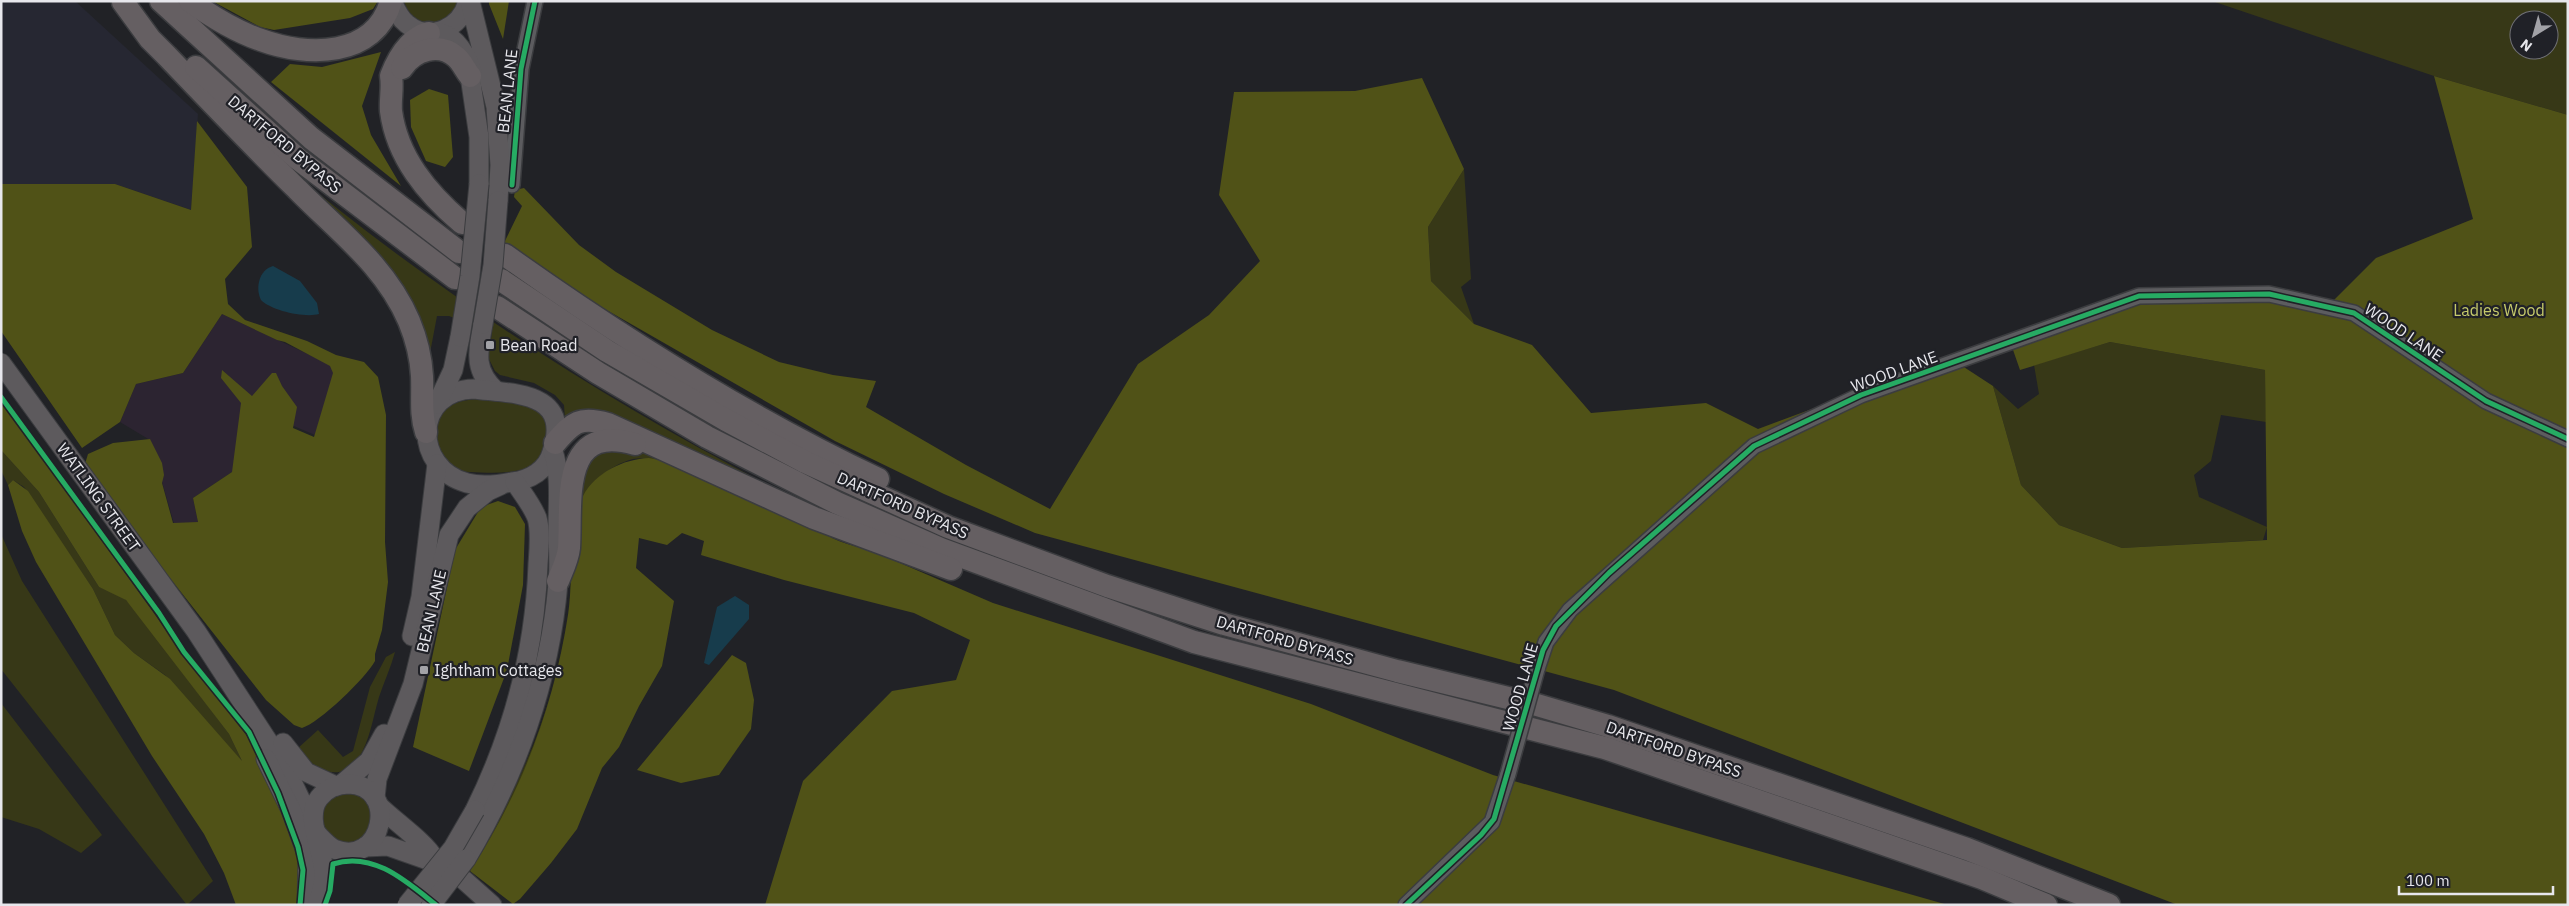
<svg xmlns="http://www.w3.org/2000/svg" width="2569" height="906" font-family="'IBM Plex Sans',sans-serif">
<rect width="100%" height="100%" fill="#212226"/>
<path fill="#2c2431" d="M222,314L336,367L315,435L270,416L232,472L193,498L198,522L175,527L150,440L120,422L136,384L183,373Z"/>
<path fill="#262732" d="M1,1H75L198,114L191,210L115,184H1Z"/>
<g fill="#373817" fill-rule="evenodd">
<path d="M404,1H460C458,6 455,12 452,16C438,32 410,23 404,1Z"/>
<path d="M2212,1H2568V115L2434,76ZM2519,20H2549V50H2519Z"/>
<path d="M274,157C426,285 592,393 768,485L565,419L564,405L555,395L534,383L500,375L495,371L488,357L492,333L449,316H437L430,353L420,329Z"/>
<path d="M1464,169L1471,279L1461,287L1474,324L1431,281L1428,227Z"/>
<path d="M2110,342L2265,370L2266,422L2221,415L2211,461L2194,475L2199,497L2267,527L2263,540L2122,548L2059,525L2021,485L1993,386L2018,409L2039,394L2034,365Z"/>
<path d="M489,399C516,400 559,407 546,445C543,453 541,459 534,464C518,475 489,473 470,472C437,470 422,423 452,405C463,399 477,399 489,399Z"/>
<path d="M613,446C650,445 728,486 765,502L764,503C733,490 664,452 633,459C609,465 587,485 578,507C569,530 573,580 569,608C557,694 529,775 485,849L482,847C530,768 562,684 571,591C574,555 567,502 581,470C587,456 599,449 613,446Z"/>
<path d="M1,450L39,492L99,587L122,596L134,608L229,734L243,763L165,675L134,653L115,635L93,589L24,487L13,480L8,485L1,470Z"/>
<path d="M1,534L22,581L213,881L187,905L1,669Z"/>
<path d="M395,652C391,667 384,682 379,697C373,717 370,741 358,759C339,785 311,768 297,749L318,730L343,757L353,751L370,687L386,657Z"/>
<path d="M1,703L102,835L81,853L39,829L1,817Z"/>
<circle cx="347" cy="818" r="25"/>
</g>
<g fill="#505217">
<path d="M212,1H378L373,9L350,18L274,30L260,27Z"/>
<path d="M489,1H509L503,39L489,4Z"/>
<path d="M381,52L362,106L371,135L401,186L271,82L290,64L322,67Z"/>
<path d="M2434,76L2568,115V905H2178L1614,690L1035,533L944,494L835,441L542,273L505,247V241L522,206L514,197L515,190L524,188L579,245L616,272L712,330L779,362L833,375L876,381L866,407L966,465L1050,509L1138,364L1209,315L1260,261L1219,195L1234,92L1355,91L1422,78L1464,169L1428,227L1431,281L1474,324L1532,345L1591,413L1706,403L1758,429L1950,358L1993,386L2021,485L2059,525L2122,548L2267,540L2265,370L2110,342L2020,370L2012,347L2133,305L2248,298L2331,303L2376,258L2473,219Z"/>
<path d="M429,89L448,95L453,157L445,167L426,161L411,127L410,100Z"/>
<path d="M197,121L247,187L252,247L225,279L228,304L245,320L307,341L336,355L364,362L378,377L386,415L385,542L388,582L382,630L375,654V661C366,678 319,723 302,728L294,725L266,700L121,516L85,464L88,454L113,443L150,439L162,463L164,475L162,483L173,523L198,522L193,498L232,472L241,403L221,378L222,370L252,396L272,373H276L282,386L297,407L293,428L314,437L333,373L330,366L285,342L277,340L222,314L183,373L136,384L120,422L82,448L1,331V184H115L191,210Z"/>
<path d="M1,401L184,655L247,736L269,780L294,841L302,869L298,905H236L224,873L204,834L152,756L36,562L22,531L8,485L13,480L28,491L93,589L115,635L134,653L170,679L242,761L229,734L126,600L99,587L39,492L1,450Z"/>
<path d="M649,458L665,461L813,525C830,540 848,545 870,550L993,603L1311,704L1493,775L1948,905H765L803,781L892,691L956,680L970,640L914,613L784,580L701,555L704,541L682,533L667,545L639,538L636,568L674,601L662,666L639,706L619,747L602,768L577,829L551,863L520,899L513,904L470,871C521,794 554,706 568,615C573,586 570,519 583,496C595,473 623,459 649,458Z"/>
<path d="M498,501L515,507L525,524L523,585L507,670L469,771L413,747L455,550L481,507Z"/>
<path d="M732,655L746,663L754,700L751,729L719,775L681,783L637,770Z"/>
</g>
<g fill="#173c4c">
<path d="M273,266L300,281L317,303L319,314C305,318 272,311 261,300C255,288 259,270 273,266Z"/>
<path d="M735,596L749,605V619L709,665L704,663L717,607Z"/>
</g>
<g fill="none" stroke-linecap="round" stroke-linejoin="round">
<defs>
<g id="minor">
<path d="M512,185L521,69L535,1"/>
<path d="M1537,669L1546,642L1570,610L1754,446L1861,395L2139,296L2269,294L2354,313L2486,401L2568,439"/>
<path d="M1406,905L1492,822L1508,774"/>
</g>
<g id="major">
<path d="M392,1C396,10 399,18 407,24C430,43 461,28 468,1"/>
<path d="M470,1L496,107L500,165L498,201"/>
<path d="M436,32C456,35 466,54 472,71L470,76L479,137V184"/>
<path d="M483,324C478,352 473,370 496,391"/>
<path d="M1,363L196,631L286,769L316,832"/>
<path d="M474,389C514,394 572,391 552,452C547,470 530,480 512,482C497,485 482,487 467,483C412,468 413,390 474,389Z"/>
<path d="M437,404L453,370L460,337"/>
<path d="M412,636L421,597L437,464"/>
<path d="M283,743L306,772L336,786"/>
<path d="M266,759L291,810L308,857L307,905"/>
<path d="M342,784L369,761L384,734"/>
<path d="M375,798L377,779L413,684L449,535L467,508L488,491L501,485"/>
<path d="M475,810C513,733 535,650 538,564C539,550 541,531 537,518C532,505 522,493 515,482"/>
<path d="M365,847L388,846L425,859L433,857C427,844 392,819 379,806"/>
<path d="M466,859C516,776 550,680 558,583C560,565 558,545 558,526C558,501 561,475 553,451"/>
<path d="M464,880L492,905"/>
<path d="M317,905C321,894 325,883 324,872C323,850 304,817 319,798C326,789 337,784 349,784C400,786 383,869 334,849C328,846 322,839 317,834"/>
</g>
<g id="highway">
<path d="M161,1L311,138L459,252"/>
<path d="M190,1C212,17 235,31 261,40C307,57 375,58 391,1"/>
<path d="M123,2L150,39L167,56C210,101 253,146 297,189C338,231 385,265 409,321C416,338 421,358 422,376C423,396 420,414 426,432"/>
<path d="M429,33C409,38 398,58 391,76C393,88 390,99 391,111C397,157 427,193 462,223"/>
<path d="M196,67L298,159L455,278"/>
<path d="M402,68C414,50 439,42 456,57C462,62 465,70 470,76"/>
<path d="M505,255C623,339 747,417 878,479"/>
<path d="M501,280L607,351L726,420L805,462L948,527L1107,586L1224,624L1397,671L1537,705L1608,726L1967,849L2109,905"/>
<path d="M497,307L598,373L707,437L837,503L941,549L1194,642L1605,748L1982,878L2046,905"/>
<path d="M555,443C573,422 580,416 608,424L814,518L951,569"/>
<path d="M558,581C562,571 568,559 569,548C572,502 559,422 635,444"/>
</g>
</defs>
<use href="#minor" stroke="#3b3c3f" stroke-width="18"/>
<use href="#major" stroke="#3b3c3f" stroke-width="21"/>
<use href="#highway" stroke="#3b3c3f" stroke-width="25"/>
<use href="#minor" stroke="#5c5c5f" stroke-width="15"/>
<use href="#major" stroke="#5d5a5d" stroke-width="19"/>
<use href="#highway" stroke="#655f62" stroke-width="22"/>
<defs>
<path id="minor-bridge" d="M1508,774L1537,669"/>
<g id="major-bridge">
<path d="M483,324L493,265L498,201"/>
<path d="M460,337L470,276L479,184"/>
<path d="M407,905L453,848L475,810"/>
<path d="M431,905L466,859"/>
</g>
</defs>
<use href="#minor-bridge" stroke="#3b3c3f" stroke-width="18" stroke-linecap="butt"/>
<use href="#major-bridge" stroke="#3b3c3f" stroke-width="21" stroke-linecap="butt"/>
<use href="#minor-bridge" stroke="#5c5c5f" stroke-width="15"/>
<use href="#major-bridge" stroke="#5d5a5d" stroke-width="19"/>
<defs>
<g id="cycleway">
<path d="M512,185L521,69L535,1"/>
<path d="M1,397L159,613L184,652L249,732L278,793L298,847L303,870L300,905"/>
<path d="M325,905L330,891L333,864C373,851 406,881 436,905"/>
<path d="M1406,905L1481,835L1494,819L1543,650L1556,626L1609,573L1754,446L1861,395L2139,296L2269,294L2354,313L2486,401L2568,439"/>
</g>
</defs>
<use href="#cycleway" stroke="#202127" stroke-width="8"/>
<use href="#cycleway" stroke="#26ab63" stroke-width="5"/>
</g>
<g fill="#a2a2a7" stroke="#202127" stroke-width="2">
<rect x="485" y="340" width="10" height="10" rx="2.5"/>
<rect x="419" y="665" width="10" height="10" rx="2.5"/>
</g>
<g text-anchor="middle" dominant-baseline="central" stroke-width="4.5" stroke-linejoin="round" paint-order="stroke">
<g font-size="16" fill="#e7e7ec" stroke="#202127">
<text transform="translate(507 91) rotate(-84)">BEAN LANE</text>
<text transform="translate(285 144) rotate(40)">DARTFORD BYPASS</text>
<text transform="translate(2404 332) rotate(34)">WOOD LANE</text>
<text transform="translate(1894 371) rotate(-20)">WOOD LANE</text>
<text transform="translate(99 497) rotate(54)">WATLING STREET</text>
<text transform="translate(903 505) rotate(24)">DARTFORD BYPASS</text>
<text transform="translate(431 611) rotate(-77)">BEAN LANE</text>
<text transform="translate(1285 640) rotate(16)">DARTFORD BYPASS</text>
<text transform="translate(1520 687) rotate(-74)">WOOD LANE</text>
<text transform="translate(1674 749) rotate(19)">DARTFORD BYPASS</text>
</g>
<g font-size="16" fill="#c5ca6b" stroke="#202127">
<text x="2499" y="310">Ladies Wood</text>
</g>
<g font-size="16" fill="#e7e7ec" stroke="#202127" text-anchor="start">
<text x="500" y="345">Bean Road</text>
<text x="434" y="670">Ightham Cottages</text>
</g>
</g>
<rect width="2569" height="906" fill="none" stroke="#e7e7ec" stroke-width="5"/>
<g transform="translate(2534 35) rotate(217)"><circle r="24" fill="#202127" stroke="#707076"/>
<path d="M0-4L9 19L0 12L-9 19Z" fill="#a2a2a7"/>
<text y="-8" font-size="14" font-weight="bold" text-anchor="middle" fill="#e7e7ec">N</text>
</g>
<path d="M2399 886v8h154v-8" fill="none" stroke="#e7e7ec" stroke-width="2.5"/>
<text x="2406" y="886" font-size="15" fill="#e7e7ec" stroke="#202127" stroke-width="4" paint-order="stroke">100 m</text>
</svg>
